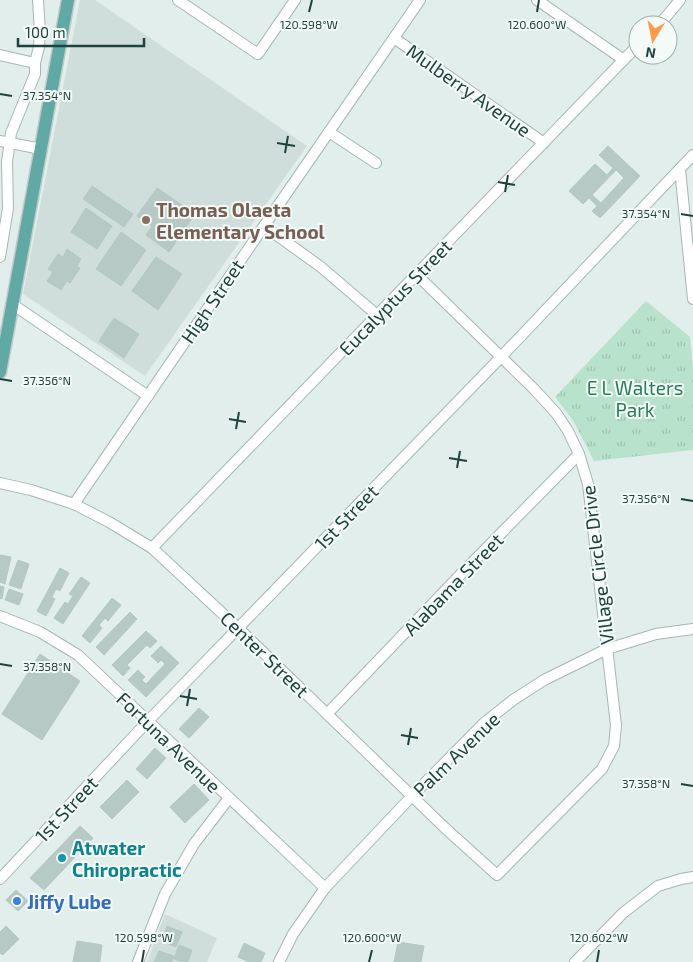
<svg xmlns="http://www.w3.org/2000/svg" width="693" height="962" font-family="'Exo 2',sans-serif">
<defs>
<pattern id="grass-tufts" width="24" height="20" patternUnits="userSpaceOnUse" patternTransform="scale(1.25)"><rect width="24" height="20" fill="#b8e2cb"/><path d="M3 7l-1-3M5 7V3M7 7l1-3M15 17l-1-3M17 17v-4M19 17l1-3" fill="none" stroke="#9ec3af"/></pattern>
</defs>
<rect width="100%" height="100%" fill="#e2eeeb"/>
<g fill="#d0dedb">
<path d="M80,0H95L307,146L145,376L23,294Z"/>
<path d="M165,914L217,938L207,962H147Z"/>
</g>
<path fill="url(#grass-tufts)" d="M646,301L690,337L693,369V450L594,461L574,422L555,397Z"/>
<g fill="#b7c9c5" stroke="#b3c9c4" fill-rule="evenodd">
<path d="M608,146L640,176L600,218L592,211L597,206L589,198L583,204L569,191L595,164L607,175L613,168L599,155ZM616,170L624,178L601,203L592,195Z"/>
<path d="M92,186L133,214L124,227L83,199Z"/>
<path d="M157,188L195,214L169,252L146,235L152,226L137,216Z"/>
<path d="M86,208L112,226L97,249L71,232Z"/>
<path d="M121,232L146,250L121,286L96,269Z"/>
<path d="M67,249L81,259L77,266L80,268L70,283L67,281L61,290L47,281L53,272L48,269L58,254L63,257Z"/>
<path d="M156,257L182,274L158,310L132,291Z"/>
<path d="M114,318L139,334L124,358L99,341Z"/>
<path d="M0,555L11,557L5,584L0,582Z"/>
<path d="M18,560L29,564L21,589L9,585Z"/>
<path d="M60,568L69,573L60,591L56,589L52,597L55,599L46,616L37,611Z"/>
<path d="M81,577L90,583L63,624L54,618L65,602L68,604L73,596L69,594Z"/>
<path d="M0,586L4,587L2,599L0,598Z"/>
<path d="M9,589L23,594L19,605L5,600Z"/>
<path d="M112,598L121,605L108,621L105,618L99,625L102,628L90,643L82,636Z"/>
<path d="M130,612L137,619L104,655L96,647Z"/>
<path d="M146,631L157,641L150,648L147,645L127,665L130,668L123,676L112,665Z"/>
<path d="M161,646L179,663L146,697L128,680L138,670L145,677L142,680L146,684L165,664L161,660L158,663L151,656Z"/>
<path d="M40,654L80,681L42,740L2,714Z"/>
<path d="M199,708L209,717L189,738L179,729Z"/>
<path d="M155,748L166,758L147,779L136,769Z"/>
<path d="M127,780L139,792L112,819L100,807Z"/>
<path d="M194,784L209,800L185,823L170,807Z"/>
<path d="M80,826L93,838L44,890L30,878Z"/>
<path d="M16,890L28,901L18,911L6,900Z"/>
<path d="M6,926L19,939L3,955L0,953V932Z"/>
<path d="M167,926L182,932L176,947L162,941Z"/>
<path d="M77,941L102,945L100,962H73Z"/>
<path d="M398,942L424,946L421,962H394Z"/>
<path d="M244,943L265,953L261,962H249L238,957Z"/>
<path d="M179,945L192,950L188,962H183L174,959Z"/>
<path d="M159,951L174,956L172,962H154Z"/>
</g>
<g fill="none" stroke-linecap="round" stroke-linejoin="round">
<defs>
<g id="minor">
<path d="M178,0L258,54L295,0"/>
<path d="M537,0L624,60"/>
<path d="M657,25L665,18L680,0"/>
<path d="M394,38L544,143"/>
<path d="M0,55L35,63"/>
<path d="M329,132L376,163"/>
<path d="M0,141L41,149"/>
<path d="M680,169L693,299"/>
<path d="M264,226L321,267L377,315"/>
<path d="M0,257L8,208L7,162L11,133L35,74V63L39,47L40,31L38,0"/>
<path d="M12,304L148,396"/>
<path d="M0,483L31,490L74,504L109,522L152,548L238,628L445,828L497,875L602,769L614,746L616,725L588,484L579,454L568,431L556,413L534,389L416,274"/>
<path d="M74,504L264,226L420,0"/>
<path d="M152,548L638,45"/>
<path d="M0,616L40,632L78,655L325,888"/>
<path d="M327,714L462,573L579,454"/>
<path d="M0,879L148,721L501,357L693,155"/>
<path d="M138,962L165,894L194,844L229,798"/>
<path d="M279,962L293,934L325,888L412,796L483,724L513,700L544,680L607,649L656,634L693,629"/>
<path d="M575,962L623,913L658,886L681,879L693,877"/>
</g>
<path id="major" d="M0,372L68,0"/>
</defs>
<use href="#minor" stroke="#a4b7b4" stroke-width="12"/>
<use href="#major" stroke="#c0cac9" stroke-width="15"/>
<use href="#minor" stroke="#fff" stroke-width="10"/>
<use href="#major" stroke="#61a9a4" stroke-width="12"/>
</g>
<path fill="none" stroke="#1f423f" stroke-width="2" d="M309,12L312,0M537,12L539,0M0,94L12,96M277,143L295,146M285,153L288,136M498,182L515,185M505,192L508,175M681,214L693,216M0,379L12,381M229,419L246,422M236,429L239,412M449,458L467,461M457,468L460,451M681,499L693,501M0,664L12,666M180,696L197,699M187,706L190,689M401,735L418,738M408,745L411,728M681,784L693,786M142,962L144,950M369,962L372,950M597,962L599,950"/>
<circle fill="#8d6e63" stroke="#f3faf8" stroke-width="2" cx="146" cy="220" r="5"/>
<circle fill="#0f9aa8" stroke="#f3faf8" stroke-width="2" cx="62" cy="858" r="5"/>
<circle fill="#3f7fe0" stroke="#f3faf8" stroke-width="2" cx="17" cy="901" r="5"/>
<g text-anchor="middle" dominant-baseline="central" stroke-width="4" stroke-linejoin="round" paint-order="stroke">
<g font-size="19" fill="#1f423f" stroke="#f3faf8">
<text transform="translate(469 90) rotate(35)">Mulberry Avenue</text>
<text transform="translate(395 297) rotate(-46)">Eucalyptus Street</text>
<text transform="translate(212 301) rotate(-56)">High Street</text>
<text transform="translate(346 517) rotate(-46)">1st Street</text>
<text transform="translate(597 565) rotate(-97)">Village Circle Drive</text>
<text transform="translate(453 584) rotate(-46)">Alabama Street</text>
<text transform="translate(265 654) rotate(44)">Center Street</text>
<text transform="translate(169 742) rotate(44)">Fortuna Avenue</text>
<text transform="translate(456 754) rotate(-44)">Palm Avenue</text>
<text transform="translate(66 809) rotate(-47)">1st Street</text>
</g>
<g font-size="19" font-weight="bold" fill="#785e54" stroke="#f3faf8" text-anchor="start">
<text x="156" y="209">Thomas Olaeta<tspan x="156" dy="22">Elementary School</tspan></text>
</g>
<g font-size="19" fill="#247e57" stroke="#f3faf8">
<text x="635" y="387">E L Walters<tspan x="635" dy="22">Park</tspan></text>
</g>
<g font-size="19" font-weight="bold" fill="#0d838f" stroke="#f3faf8" text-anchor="start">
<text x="72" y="847">Atwater<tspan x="72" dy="22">Chiropractic</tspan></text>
</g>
<g font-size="19" font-weight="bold" fill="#366cbe" stroke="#f3faf8" text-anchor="start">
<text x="27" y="901">Jiffy Lube</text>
</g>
</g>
<g font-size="12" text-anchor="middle" fill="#1f423f" stroke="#f3faf8" stroke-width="4" stroke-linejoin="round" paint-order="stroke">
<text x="309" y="29">120.598°W</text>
<text x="537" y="29">120.600°W</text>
<text x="47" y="100">37.354°N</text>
<text x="646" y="218">37.354°N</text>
<text x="47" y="385">37.356°N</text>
<text x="646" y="503">37.356°N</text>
<text x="47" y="671">37.358°N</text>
<text x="646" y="788">37.358°N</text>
<text x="144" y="942">120.598°W</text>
<text x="372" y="942">120.600°W</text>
<text x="599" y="942">120.602°W</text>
</g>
<g transform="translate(653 40) rotate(190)"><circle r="24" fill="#f3faf8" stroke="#9eb0ae"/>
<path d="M0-4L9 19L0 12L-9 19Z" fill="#ff9a4f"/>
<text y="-8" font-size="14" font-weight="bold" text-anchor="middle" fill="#1f423f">N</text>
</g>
<path d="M18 38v8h126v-8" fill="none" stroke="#1f423f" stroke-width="2.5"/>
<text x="25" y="38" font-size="15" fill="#1f423f" stroke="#f3faf8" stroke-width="4" paint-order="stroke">100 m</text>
</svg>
